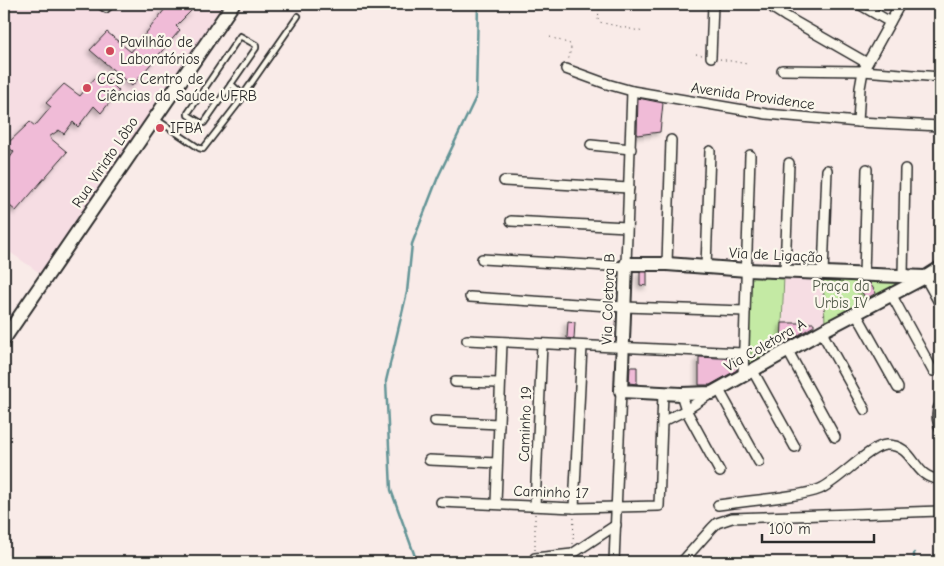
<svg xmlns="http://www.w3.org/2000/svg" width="944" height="566" font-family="'Comic Neue',sans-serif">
<defs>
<filter id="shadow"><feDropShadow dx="-3" dy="3" stdDeviation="2.5" flood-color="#0004"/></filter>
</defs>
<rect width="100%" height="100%" fill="#f9ebe8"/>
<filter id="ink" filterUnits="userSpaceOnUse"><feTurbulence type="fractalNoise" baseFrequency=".02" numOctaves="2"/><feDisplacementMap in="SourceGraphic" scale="10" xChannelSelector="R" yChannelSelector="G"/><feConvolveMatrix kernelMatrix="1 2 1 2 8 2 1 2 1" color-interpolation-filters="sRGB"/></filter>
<g filter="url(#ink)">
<g fill="#f6dde3">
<path d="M4,4H228L44,276L4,248Z"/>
<path d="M784,276H823L825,323H782Z"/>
</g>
<g fill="#c4eaa4" stroke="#788a68">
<path d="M749,276H784L781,348L747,369Z"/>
<path d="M823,276L897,282V285L825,323Z"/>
</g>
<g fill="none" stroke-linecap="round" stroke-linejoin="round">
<g stroke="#639496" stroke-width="2.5">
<path d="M914,553V562"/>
<path d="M417,562L391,490L386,381L407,292L412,244L438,177L476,97L478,4"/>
</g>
</g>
<g fill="#f0bbd7" stroke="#2b2b2b" filter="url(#shadow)">
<path d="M169,4H185L192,10L176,26L180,30L132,86L90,50L107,32L131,52Z"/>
<path d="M100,72L119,91L101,113L94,106L78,127L73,122L64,134L59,130L49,137L67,152L16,211L4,201V166L14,152L6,145L30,122L35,126L51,107L46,103L64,84L80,96Z"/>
<path d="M638,98L663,103L660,132L637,135Z"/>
<path d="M640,272H647V286L640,285Z"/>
<path d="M868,283H870L876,293L866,299L859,287Z"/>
<path d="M568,321L575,322L574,339L567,338Z"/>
<path d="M782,323H814V326L781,345Z"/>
<path d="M699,357L737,359V370L710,385H699Z"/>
<path d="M630,367H637V384L629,383Z"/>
</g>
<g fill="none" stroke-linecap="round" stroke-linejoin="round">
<defs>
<g id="lane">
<path d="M97,4L106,10L113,4"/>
<path d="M240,36L256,45V48L204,123H201L188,115V113Z"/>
<path d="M243,95L298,16"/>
<path d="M156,119L199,148L203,149L244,96L231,84"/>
<path d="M940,401C932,411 935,423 940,434"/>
</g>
<g id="street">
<path d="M771,4L774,9L785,16L867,63"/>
<path d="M859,4L890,22"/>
<path d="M711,57L713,4"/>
<path d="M566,69L607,84L632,91L767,114L858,122L940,126"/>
<path d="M782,70L863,71L940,77"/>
<path d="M858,122L860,88L863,71L900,4"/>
<path d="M591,145L631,149"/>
<path d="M504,181L629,188"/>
<path d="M511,221L627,227"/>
<path d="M482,259L626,267"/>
<path d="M626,264L632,91"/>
<path d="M667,264L671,140"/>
<path d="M706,267L710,151"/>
<path d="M785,271L789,163"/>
<path d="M823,273L827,170"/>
<path d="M864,275L867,169"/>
<path d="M903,276L905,169"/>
<path d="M925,277L940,304"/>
<path d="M891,294L933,371"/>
<path d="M470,297L624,307L745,311"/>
<path d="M856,313L898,388"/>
<path d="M821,331L865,410"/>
<path d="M467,340L743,353"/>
<path d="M788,351L835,437"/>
<path d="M753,371L795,447"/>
<path d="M743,377L750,155"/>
<path d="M455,382L500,383"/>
<path d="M719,390L759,462"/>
<path d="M681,394L686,410L720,472"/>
<path d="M435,421L499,424"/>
<path d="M662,422L686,410L710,394"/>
<path d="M429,460L497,463"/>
<path d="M441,502L574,508L659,506L663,393"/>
<path d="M496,503L502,342"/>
<path d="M718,505C739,502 761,500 782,497C794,495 808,494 820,489C839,481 869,446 886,445C916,444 912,479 940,479"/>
<path d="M535,506L542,344"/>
<path d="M574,508L582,346"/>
<path d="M534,562L535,558L572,554L616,525"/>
<path d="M614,562L621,391"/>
<path d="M682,562L712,528L717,523L732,518L940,511"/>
</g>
<g id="secondary">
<path d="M925,277L747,270L667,264H626L621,391L681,394L712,393L826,329L929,275L940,268"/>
<path d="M4,339L233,4"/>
</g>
</defs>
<use href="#lane" stroke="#2b2b2b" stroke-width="8"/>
<use href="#street" stroke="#2b2b2b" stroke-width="12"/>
<use href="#secondary" stroke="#2b2b2b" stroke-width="16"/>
<g stroke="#2b2b2b" stroke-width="1" stroke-dasharray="1 4" stroke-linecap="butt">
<path d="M600,4L598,19L599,22L644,32"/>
<path d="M550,37L570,44L571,48L568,62"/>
<path d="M696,54L702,55"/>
<path d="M720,59L747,64"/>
<path d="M823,284L824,317"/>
<path d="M751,353H762"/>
<path d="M573,544L574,516"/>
<path d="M535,550V514"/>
</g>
<use href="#lane" stroke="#fbf7ec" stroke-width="4.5"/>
<use href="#street" stroke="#fbf7ec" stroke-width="9"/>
<use href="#secondary" stroke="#fbf7ec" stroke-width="12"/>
</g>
</g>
<g fill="#d1495b" stroke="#fbf7ec" stroke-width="2">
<circle cx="110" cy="51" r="5"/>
<circle cx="87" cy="88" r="5"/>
<circle cx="160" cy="128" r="5"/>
</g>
<g text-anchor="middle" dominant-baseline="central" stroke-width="4.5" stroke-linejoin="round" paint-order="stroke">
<g font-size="15" fill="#2b2b2b" stroke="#fbf7ec" text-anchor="start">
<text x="120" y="42">Pavilhão de<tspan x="120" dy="17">Laboratórios</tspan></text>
<text x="97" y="79">CCS - Centro de<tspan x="97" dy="17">Ciências da Saúde UFRB</tspan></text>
<text x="170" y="128">IFBA</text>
</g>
<g font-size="15" fill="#2b2b2b" stroke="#fbf7ec">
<text transform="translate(753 96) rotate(8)">Avenida Providence</text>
<text transform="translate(105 162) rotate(-56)">Rua Viriato Lôbo</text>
<text transform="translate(776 255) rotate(3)">Via de Ligação</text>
<text transform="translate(608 299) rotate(-88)">Via Coletora B</text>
<text transform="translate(765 345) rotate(-30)">Via Coletora A</text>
<text transform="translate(525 424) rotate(-88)">Caminho 19</text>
<text transform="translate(551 492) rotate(2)">Caminho 17</text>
</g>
<g font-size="15" fill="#515b49" stroke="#fbf7ec">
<text x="841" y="286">Praça da<tspan x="841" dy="17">Urbis IV</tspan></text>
</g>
</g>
<rect width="944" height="566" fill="none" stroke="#fbf7ec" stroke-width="20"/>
<rect x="10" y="10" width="924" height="546" fill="none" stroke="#2b2b2b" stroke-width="2" filter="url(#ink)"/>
<path d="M762 534v8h112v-8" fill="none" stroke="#2b2b2b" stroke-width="2.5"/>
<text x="769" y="534" font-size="15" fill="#2b2b2b" stroke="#fbf7ec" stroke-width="4" paint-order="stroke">100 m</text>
</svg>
